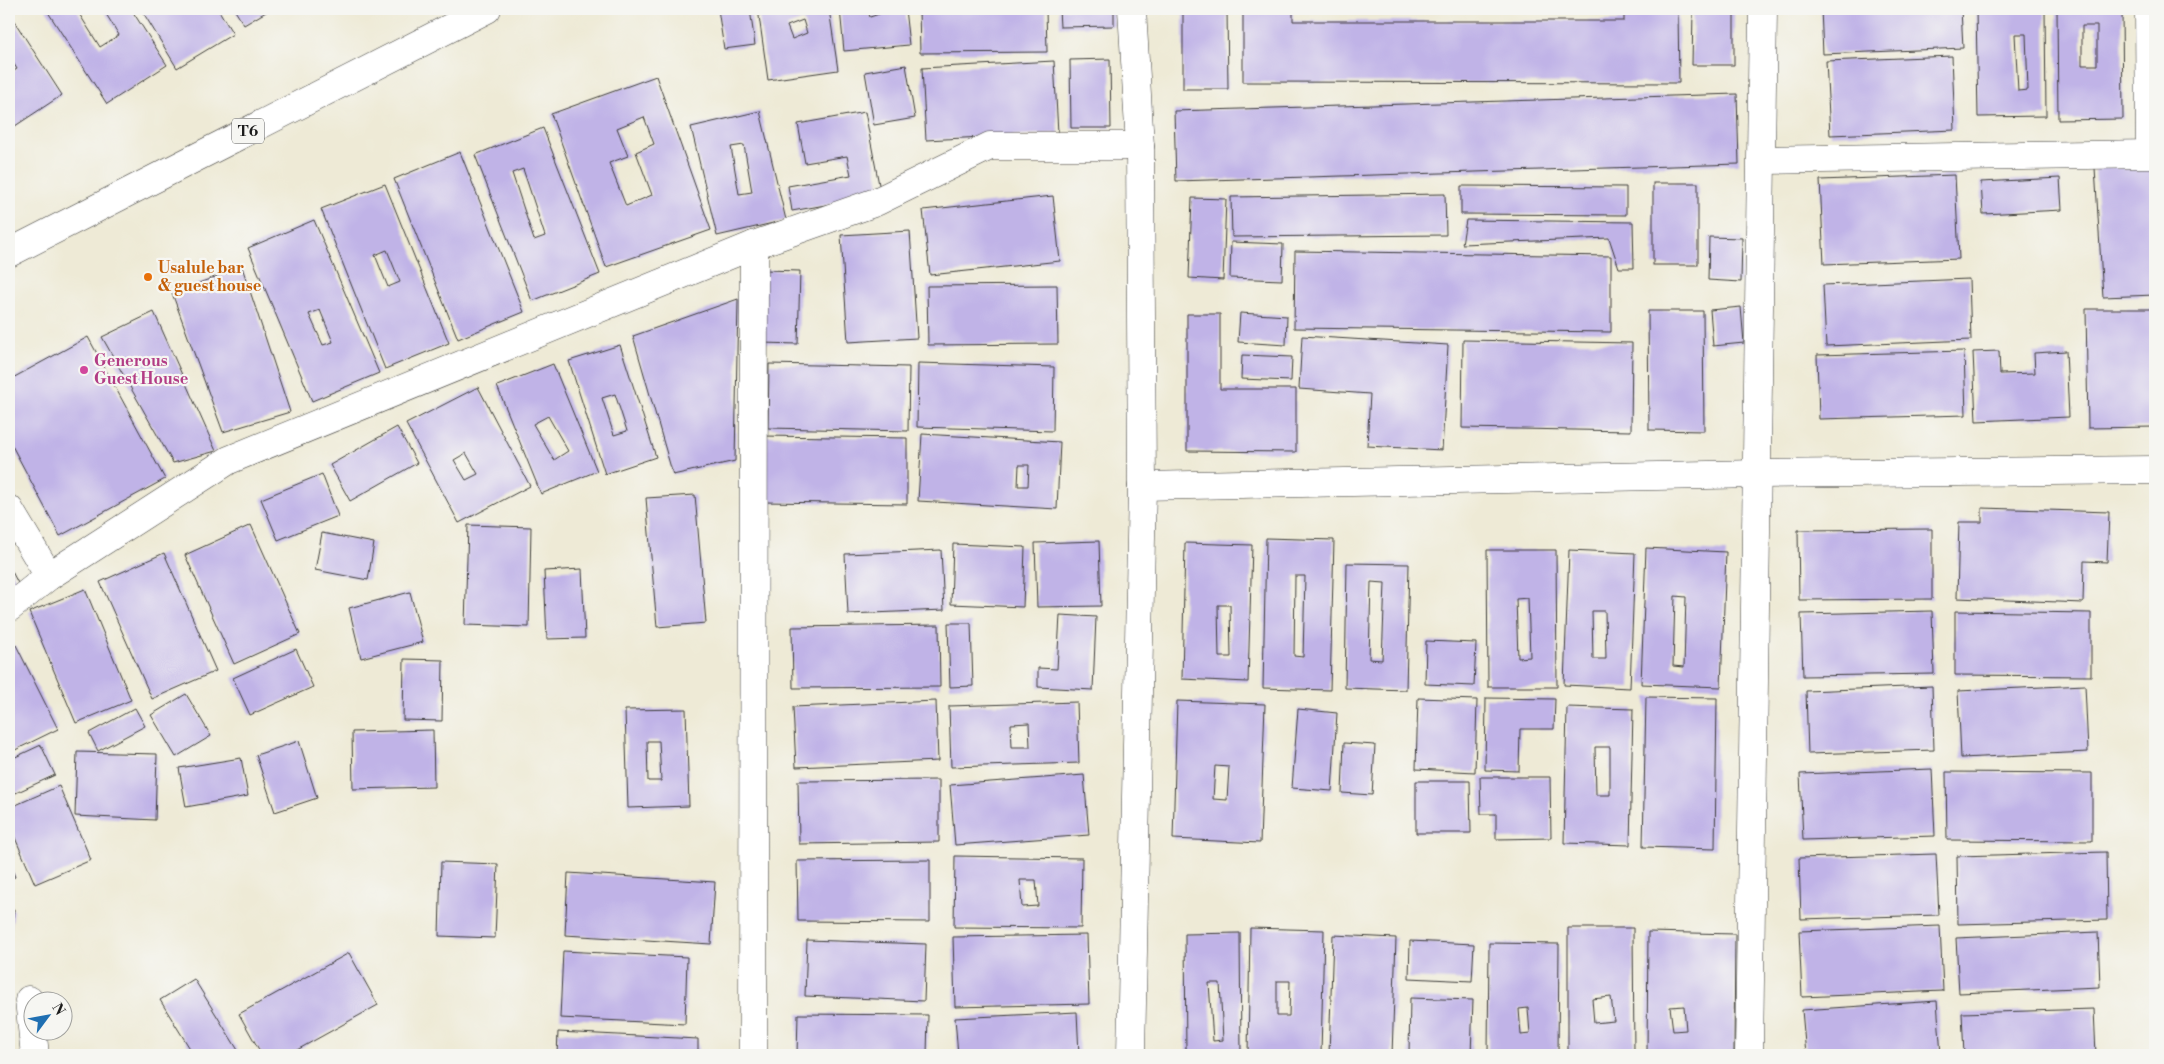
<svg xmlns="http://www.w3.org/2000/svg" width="2164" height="1064" font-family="'Libre Bodoni',serif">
<rect width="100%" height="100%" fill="#f6f6f2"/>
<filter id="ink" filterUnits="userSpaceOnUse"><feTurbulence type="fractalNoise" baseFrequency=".02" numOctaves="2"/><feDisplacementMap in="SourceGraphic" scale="10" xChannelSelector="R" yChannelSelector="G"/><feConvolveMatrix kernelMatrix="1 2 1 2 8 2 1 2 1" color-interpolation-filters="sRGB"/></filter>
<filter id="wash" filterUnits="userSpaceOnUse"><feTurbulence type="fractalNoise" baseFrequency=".0096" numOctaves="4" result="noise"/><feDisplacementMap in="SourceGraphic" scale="20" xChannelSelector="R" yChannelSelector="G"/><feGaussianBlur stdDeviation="1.12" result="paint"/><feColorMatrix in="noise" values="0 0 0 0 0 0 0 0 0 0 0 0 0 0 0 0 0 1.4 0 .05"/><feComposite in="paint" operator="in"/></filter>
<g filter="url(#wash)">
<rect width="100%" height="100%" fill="#eeead6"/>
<g id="blocks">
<g fill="#c0b3e7" fill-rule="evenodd">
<path d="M46,9H83L78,12L100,47L119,35L103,9H131L167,65L107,104Z"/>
<path d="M141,9H168L171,13L178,9H218L233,34L177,68Z"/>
<path d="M234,9H271L244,25Z"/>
<path d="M718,9H750L755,45L724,49Z"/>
<path d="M758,9H829L838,70L768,80ZM803,20L807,33L792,39L787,26Z"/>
<path d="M840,9H867L870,17L885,12V9H905L909,45L844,51Z"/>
<path d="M919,9H1046L1047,52L920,53Z"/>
<path d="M1059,9H1114V26L1060,27Z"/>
<path d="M1183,9H1227L1228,89H1183Z"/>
<path d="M1243,9H1293V21H1624V9H1678L1679,83L1243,82Z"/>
<path d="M1693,9H1734V65H1692Z"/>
<path d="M1821,9H1961L1963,48L1823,54Z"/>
<path d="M1976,9H2045L2046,116L1978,117ZM2015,34H2026L2028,90L2018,91Z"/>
<path d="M2057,9H2122L2123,119L2058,120ZM2082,26H2097V65H2082Z"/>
<path d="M9,13L62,95L9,130V74L17,69L9,56Z"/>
<path d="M1952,56L1955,130L1830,135L1826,61Z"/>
<path d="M1110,59L1111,128H1071L1070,60Z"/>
<path d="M1054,61L1058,133L926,140L922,68Z"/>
<path d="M906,65L915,118L874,125L865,72Z"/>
<path d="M656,76L711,230L606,267L551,114ZM644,117L654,144L636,152L652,195L626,206L609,163L628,156L617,128Z"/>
<path d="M1737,94L1739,164L1176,181L1174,111Z"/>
<path d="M760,111L786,220L717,236L691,127ZM744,145L752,192L739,194L731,147Z"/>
<path d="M865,112L881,195L792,211L788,186L851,175L847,156L805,163L798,124Z"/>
<path d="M543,128L600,274L532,301L475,155ZM523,169L545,236L534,240L512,173Z"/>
<path d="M460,152L524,312L458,339L394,179Z"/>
<path d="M2154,165L2155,295L2103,297L2095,168Z"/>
<path d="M1955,175L1959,259L1824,264L1820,180Z"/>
<path d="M2060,178L2062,210L1983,214L1981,182Z"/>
<rect x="1653" y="183" width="45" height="82"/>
<path d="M385,184L449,343L385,369L321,209ZM387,250L400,282L388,287L375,255Z"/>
<path d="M1461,186L1626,187V215L1461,214Z"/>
<path d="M1445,194L1446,235L1232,237L1231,197Z"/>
<path d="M1053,196L1060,261L930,275L923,210Z"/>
<path d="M1192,198L1226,199L1223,280L1189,278Z"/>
<path d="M314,220L379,373L312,401L248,248ZM320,310L333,342L323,345L309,314Z"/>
<path d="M1466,220L1633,222L1634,268H1619L1609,238L1462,244Z"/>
<path d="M910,231L917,338L848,342L841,235Z"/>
<path d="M1709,237L1742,238L1741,282L1708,280Z"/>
<path d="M1231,242L1283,244L1282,280L1230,278Z"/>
<path d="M1295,251L1611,256V332L1294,328Z"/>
<path d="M242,267L290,412L223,432L172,293Z"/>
<path d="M765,270L800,271L798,344L762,343Z"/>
<path d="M1969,279L1971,340L1826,346L1823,285Z"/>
<path d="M1057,285L1058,344L928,345L927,286Z"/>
<path d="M738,299L735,461L673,475L633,336Z"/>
<path d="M1741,307L1744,343L1713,346L1710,310Z"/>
<path d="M2086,309H2155V427L2088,428Z"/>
<path d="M1648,311H1703L1704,431L1649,430Z"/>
<path d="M154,312L216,451L173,463L102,337Z"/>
<path d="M1240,313L1287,316L1286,345L1238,342Z"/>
<path d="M1187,314H1220V389H1296V452L1187,451Z"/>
<path d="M1302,336L1448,345L1442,450L1367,446L1370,394L1299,389Z"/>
<path d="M88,337L165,479L60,536L9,440V380Z"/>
<path d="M1463,340L1632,343L1631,431L1462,428Z"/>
<path d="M620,345L656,457L605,474L569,361ZM615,394L627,431L614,435L602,398Z"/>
<path d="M1964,351L1966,415L1819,419L1817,355Z"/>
<path d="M1999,351L2000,374L2035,373L2034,353L2066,351L2069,417L1976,421L1973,352Z"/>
<path d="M1242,355L1292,357L1291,381L1241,379Z"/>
<path d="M918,363L1054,367L1053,431L917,427Z"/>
<path d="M553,364L597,471L541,494L497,386ZM548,416L568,451L554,460L533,424Z"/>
<path d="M769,364L909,367L908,431L768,428Z"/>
<path d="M478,387L530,486L459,523L406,424ZM466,453L478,474L466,480L454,460Z"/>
<path d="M397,427L417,463L350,501L330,465Z"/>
<path d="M922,434L1060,442L1057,509L918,501ZM1019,465H1029L1028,486H1018Z"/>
<path d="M763,436L907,438V504L763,502Z"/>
<path d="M322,474L338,516L278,540L261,499Z"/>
<path d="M695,495L706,623L657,627L646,498Z"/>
<path d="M1982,508L2109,512L2107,562L2084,561L2083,603L1957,598L1959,522H1982Z"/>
<path d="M251,525L300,634L234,664L185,555Z"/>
<path d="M468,525L531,527L529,627L465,625Z"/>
<path d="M1932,529V599L1799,600L1798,530Z"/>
<path d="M322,533L374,543L368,580L315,570Z"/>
<path d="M1266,538L1334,540L1330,690L1263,688ZM1295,576H1305L1303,657L1294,656Z"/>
<path d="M1099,541L1101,606L1037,607L1035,543Z"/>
<path d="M1185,543L1252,545L1248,682L1182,679ZM1218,605H1230L1231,657H1219Z"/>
<path d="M953,544L1025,547L1023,607L951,604Z"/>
<path d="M1646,548L1726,552L1721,687L1641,684ZM1675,596L1686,597L1684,667L1673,666Z"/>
<path d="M941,550L944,610L848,614L845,554Z"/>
<path d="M1487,550H1556L1557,687H1488ZM1528,598L1530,657L1518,658L1516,599Z"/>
<path d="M1569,550L1635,553L1630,688L1564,685ZM1592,611H1605L1606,659H1593Z"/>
<path d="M164,553L216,671L152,699L100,582Z"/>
<path d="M1347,563L1409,564L1406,690L1345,688ZM1371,582L1385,583L1382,660L1369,659Z"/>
<path d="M9,566L20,587L9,593Z"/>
<path d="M582,569L585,638L547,639L544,571Z"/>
<path d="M85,589L131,700L76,723L29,612Z"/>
<path d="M410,592L423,642L361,658L349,608Z"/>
<path d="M1932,611L1934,674L1803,676L1801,614Z"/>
<path d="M1955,611L2091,613V676L1955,675Z"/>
<path d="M1060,615L1096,617L1093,690L1038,687V668L1057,669Z"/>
<path d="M948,623H971L973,686L950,687Z"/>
<path d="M939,625L940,687L793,688L792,627Z"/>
<path d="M1426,641L1476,643L1474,686L1425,684Z"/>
<path d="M16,645L58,729L9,753V649Z"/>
<path d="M296,649L313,687L250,715L233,678Z"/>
<path d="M404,659L443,660L442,721L403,720Z"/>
<path d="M2085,685L2088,752L1961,758L1958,691Z"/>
<path d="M1932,686L1934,750L1808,754L1806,691Z"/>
<path d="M186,694L211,736L176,757L151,715Z"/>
<path d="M1646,697L1717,698L1715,849L1643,847Z"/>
<path d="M1418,698L1477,700L1475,772L1416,769Z"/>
<path d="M1486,698L1555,699L1554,729H1520L1519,771L1485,770Z"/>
<path d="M936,701L938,761L796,767L793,707Z"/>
<path d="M1177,701L1265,704L1260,843L1173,839ZM1215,766L1229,767L1227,800L1213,799Z"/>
<path d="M1077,702L1079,763L951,767L949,706ZM1029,723L1030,747H1012L1011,724Z"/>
<path d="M1567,707L1633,709L1630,845L1564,843ZM1595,747H1610V795H1596Z"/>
<path d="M135,708L145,726L98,751L89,733Z"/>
<path d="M686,709L689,806L628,808L625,710ZM647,741H659L661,781H648Z"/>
<path d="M1298,709L1337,713L1332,791L1292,788Z"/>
<path d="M433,730L434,787L353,789L352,732Z"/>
<path d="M299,741L317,798L275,812L256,755Z"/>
<path d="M1344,743L1375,745L1372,795L1342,793Z"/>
<path d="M41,745L55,775L9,796V760Z"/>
<path d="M77,752L157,754L155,820L75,816Z"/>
<path d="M241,758L248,796L186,807L179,768Z"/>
<path d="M1932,769L1935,836L1803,840L1800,774Z"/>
<path d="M1946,772L2092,773V841L1947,840Z"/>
<path d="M1084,775L1089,835L955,845L950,785Z"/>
<path d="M1480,777H1550L1551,838L1496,839V814H1481Z"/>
<path d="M939,780V842L799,844L798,781Z"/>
<path d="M1416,781H1470L1471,833H1416Z"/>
<path d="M59,786L91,860L35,884L9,824V808Z"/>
<path d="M2106,852L2107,920L1958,924L1957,856Z"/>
<path d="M1936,854L1939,915L1801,919L1799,858Z"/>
<path d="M955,856L1082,858L1081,928L954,927ZM1020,880H1036L1038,906L1022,907Z"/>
<path d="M930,860V922L798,921L797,861Z"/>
<path d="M9,862L15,877L9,879Z"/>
<path d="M441,862L498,864L495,938L439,936Z"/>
<path d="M568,873L715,882L711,944L565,935Z"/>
<path d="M9,909L14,910L10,937H9Z"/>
<path d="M1940,926L1943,991L1802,997L1799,931Z"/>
<path d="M1250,928L1324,930L1321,1055H1248ZM1277,981H1290L1289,1016H1277Z"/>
<path d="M1568,928H1633L1634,1055H1568ZM1611,997L1614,1021L1594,1023L1592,999Z"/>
<path d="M1648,932L1735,934L1734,1055H1647ZM1684,1006L1686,1030L1673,1031L1670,1007Z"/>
<path d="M2098,932L2100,987L1959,993L1956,938Z"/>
<path d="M1240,933L1241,1055H1186L1185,934ZM1209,983H1220L1223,1040L1213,1041Z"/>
<path d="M1087,935L1089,1004L955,1007L953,937Z"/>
<path d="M1333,935L1396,938L1392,1055H1329Z"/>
<path d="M807,940L926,944L924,1001L805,996Z"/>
<path d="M1410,941L1474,944L1472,981L1409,978Z"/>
<path d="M1489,943L1559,944L1558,1055H1488ZM1528,1008L1530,1034L1521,1035L1519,1009Z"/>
<path d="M563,951L687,957L685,1024L560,1018Z"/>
<path d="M349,953L378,1005L288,1055H262L239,1014Z"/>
<path d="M194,979L241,1055H194L160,1000Z"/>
<path d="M1410,998L1473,1000L1471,1055H1409Z"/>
<path d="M1937,1001L1941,1055H1806L1802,1010Z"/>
<path d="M2094,1009L2096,1055H1964L1962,1013Z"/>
<path d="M1077,1012L1079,1055H958L955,1018Z"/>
<path d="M798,1014L928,1015L927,1055H797Z"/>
<path d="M558,1032L698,1039V1055H557Z"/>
</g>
</g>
</g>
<g filter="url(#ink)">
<use href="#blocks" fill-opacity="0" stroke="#3c3b38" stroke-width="1"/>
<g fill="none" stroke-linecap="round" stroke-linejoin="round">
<defs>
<g id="minor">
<path d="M1762,160L2150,154L2149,9"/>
<path d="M1142,486L1758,474L2155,470"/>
<path d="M9,509L49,576"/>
<path d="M9,608L49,576L229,460L754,245L876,202L990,146H1140"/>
<path d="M29,1000L35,1055"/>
<path d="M753,1055L754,245"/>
<path d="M1131,1055L1142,486L1140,146L1132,9"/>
<path d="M1749,1055L1763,9"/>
</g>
<path id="trunk" d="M9,253L487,9"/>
</defs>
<use href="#minor" stroke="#3c3b38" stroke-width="29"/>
<use href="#trunk" stroke="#3c3b38" stroke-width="29"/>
<use href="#minor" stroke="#fff" stroke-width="28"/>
<use href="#trunk" stroke="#fff" stroke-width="28"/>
</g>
</g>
<circle fill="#e8710a" stroke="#f6f6f2" stroke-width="2" cx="148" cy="277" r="5"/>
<circle fill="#d1479c" stroke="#f6f6f2" stroke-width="2" cx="84" cy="370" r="5"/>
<g text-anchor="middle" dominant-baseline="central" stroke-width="4.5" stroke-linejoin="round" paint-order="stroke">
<rect fill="#f6f6f2" stroke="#5d5d5c" stroke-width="1" x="232" y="118.5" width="32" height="25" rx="4"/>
<g font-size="15" font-weight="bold" fill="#1c1c1c">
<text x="248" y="131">T6</text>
</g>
<g font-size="16" font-weight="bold" fill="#c56008" stroke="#f6f6f2" text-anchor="start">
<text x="158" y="268">Usalule bar<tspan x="158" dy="18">&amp; guest house</tspan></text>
</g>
<g font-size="16" font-weight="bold" fill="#b23c85" stroke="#f6f6f2" text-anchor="start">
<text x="94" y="361">Generous<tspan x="94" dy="18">Guest House</tspan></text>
</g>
</g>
<rect width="2164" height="1064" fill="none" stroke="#f6f6f2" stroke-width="30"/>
<g transform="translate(48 1016) rotate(58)"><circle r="24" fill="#f6f6f2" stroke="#9f9f9c"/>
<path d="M0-4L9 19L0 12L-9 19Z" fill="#1f6fb2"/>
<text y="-8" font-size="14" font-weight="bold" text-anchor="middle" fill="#1c1c1c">N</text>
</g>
</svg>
